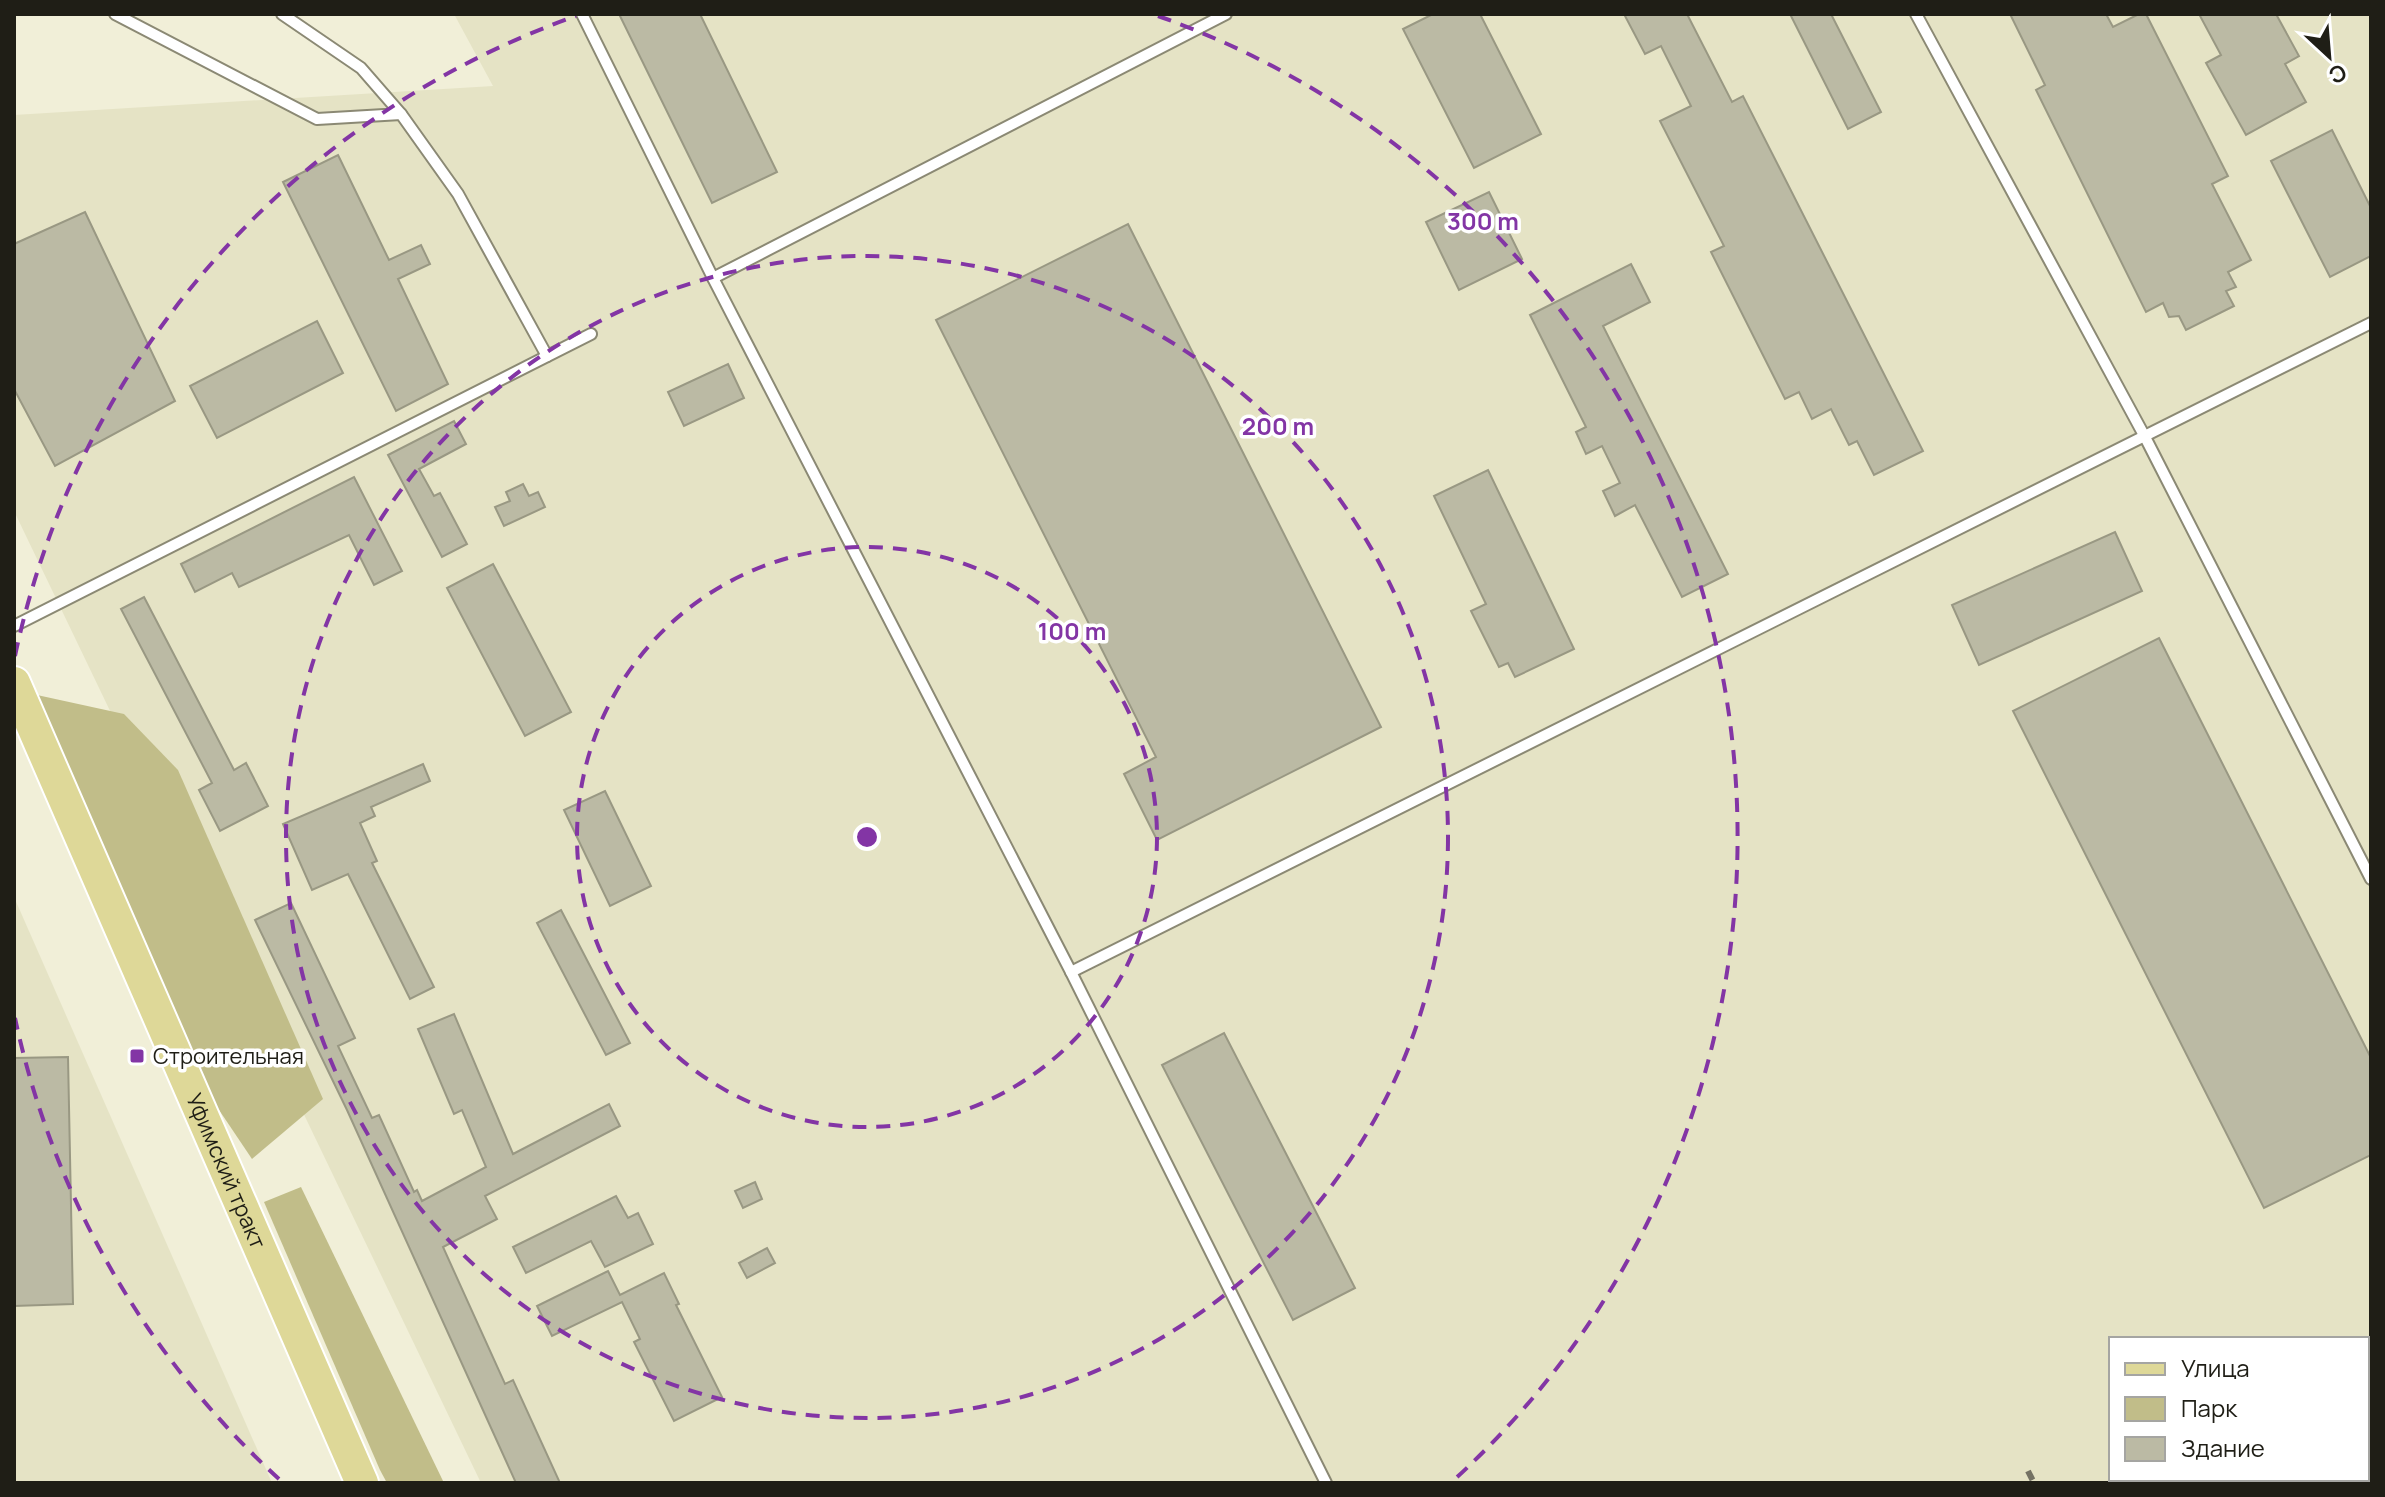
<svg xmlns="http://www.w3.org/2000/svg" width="2385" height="1497" font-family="Manrope,sans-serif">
<rect width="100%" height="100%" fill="#f1efd8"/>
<g fill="#e5e3c5" fill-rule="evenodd">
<path d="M454,14H2371V1483H481L14,511V115L493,86ZM2111,1339H2367V1479H2111Z"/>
<path d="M14,897L272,1483H14Z"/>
</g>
<g fill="#c1bd89">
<path d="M37,695L124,714L178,770L323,1099L252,1159L215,1104Z"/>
<path d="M301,1187L444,1483H387L380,1470L264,1202Z"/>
</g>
<g fill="#bbbaa4" stroke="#999883" stroke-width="2">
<path d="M619,14H700L777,172L712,203Z"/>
<path d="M1433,14H1480L1541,134L1474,168L1403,29Z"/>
<path d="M1624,14H1687L1732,102L1743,96L1923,451L1874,475L1857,441L1849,445L1831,409L1812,419L1799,392L1785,399L1711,252L1724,246L1660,121L1691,106L1661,46L1645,54Z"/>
<path d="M1790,14H1831L1881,112L1848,129Z"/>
<path d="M2010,14H2106L2113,27L2139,14H2146L2228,176L2212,184L2251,260L2228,272L2236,287L2226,291L2234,306L2186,330L2179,316L2169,317L2163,303L2146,312L2036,90L2045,85Z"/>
<path d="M2199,14H2276L2299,56L2285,64L2306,102L2246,135L2206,63L2221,55Z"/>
<path d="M2332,130L2371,208V256L2330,277L2271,161Z"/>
<path d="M338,155L389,260L421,245L430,264L398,279L448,384L396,411L283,182Z"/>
<path d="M1489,192L1522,259L1459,290L1426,222Z"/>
<path d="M85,212L175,401L55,466L14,389V244Z"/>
<path d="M1128,224L1381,727L1157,840L1124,774L1156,757L936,320Z"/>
<path d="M1631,264L1650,302L1603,326L1728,574L1682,597L1635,505L1615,516L1603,491L1620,483L1602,446L1586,454L1576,432L1586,427L1530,315Z"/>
<path d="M317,321L343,373L217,438L190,386Z"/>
<path d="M728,364L744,398L684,426L668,392Z"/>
<path d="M454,421L466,444L419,469L434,496L440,493L467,544L442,557L388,455Z"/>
<path d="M1488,470L1574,649L1515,677L1508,663L1499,667L1471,611L1486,604L1434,496Z"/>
<path d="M354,477L402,571L374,585L349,535L239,587L232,573L195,592L181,564Z"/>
<path d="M523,484L529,496L538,492L545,507L504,526L495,507L510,501L506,492Z"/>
<path d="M2115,532L2142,591L1979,665L1952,605Z"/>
<path d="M493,564L571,712L525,736L447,588Z"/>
<path d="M144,597L234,770L246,763L268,806L220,831L199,790L212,783L121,609Z"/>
<path d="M2159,638L2371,1058V1155L2264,1208L2013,711Z"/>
<path d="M423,764L430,781L371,807L375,816L360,823L377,861L372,863L434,987L410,999L348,874L312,890L283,824Z"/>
<path d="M605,791L651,886L610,906L564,810Z"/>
<path d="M291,903L355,1038L338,1046L372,1118L379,1115L414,1192L417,1190L422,1201L486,1167L462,1110L454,1114L418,1029L454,1014L513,1154L609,1104L620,1126L485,1196L497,1219L443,1247L505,1384L513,1380L560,1483H516L347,1110L255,920Z"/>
<path d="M561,910L630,1043L606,1055L537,923Z"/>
<path d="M1224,1033L1355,1288L1293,1320L1162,1065Z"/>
<path d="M68,1057L73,1304L14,1306V1058Z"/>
<path d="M755,1182L762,1199L743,1208L735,1191Z"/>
<path d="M616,1196L628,1218L638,1213L653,1244L605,1267L591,1241L526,1273L513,1247Z"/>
<path d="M767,1248L775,1263L747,1278L739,1263Z"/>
<path d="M608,1271L620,1295L664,1273L679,1304L676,1305L722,1397L674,1421L634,1342L640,1339L622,1302L552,1336L537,1306Z"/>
</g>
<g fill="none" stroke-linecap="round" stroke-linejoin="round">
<defs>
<g id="service">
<path d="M115,14L317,119L401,114L361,68L282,14"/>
<path d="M582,14L713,278L1071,972L1326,1483"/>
<path d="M1916,14L2145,437L2371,879"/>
<path d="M401,114L458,194L547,356"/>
<path d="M713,278L1226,14"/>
<path d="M14,626L591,334"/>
<path d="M1071,972L2371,323"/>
</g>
<g id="primary">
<path id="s1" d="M14,683L362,1483"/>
</g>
</defs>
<use href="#service" stroke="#8b8974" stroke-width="14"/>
<use href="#primary" stroke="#fff" stroke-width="36"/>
<use href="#service" stroke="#fff" stroke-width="10"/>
<use href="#primary" stroke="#ded898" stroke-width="32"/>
<g stroke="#747264" stroke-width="6" stroke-dasharray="10 10" stroke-linecap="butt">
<path d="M2028,1471L2034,1483"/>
<path d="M2344,1479L2346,1483"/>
</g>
</g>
<g fill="none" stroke="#8335a5" stroke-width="4" stroke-dasharray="14 10">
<circle cx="867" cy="837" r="290"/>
<circle cx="867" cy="837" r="581"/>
<path d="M279 1479A871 871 0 0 1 15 1018M15 656A871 871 0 0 1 576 16M1158 16A871 871 0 0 1 1455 1479"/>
</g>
<rect fill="#8335a5" stroke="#fff" stroke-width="3" x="129" y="1048" width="16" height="16" rx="4"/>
<g text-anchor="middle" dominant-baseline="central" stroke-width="7" stroke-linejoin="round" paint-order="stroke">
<g font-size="22" fill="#1f1e16" stroke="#fff" text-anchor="start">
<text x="153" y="1056">Строительная</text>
</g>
<g font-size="22" fill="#1f1e16" stroke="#fff">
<text stroke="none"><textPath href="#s1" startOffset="532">Уфимский тракт</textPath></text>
</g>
</g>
<circle cx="867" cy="837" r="12" fill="#8335a5" stroke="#fff" stroke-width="4"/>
<g font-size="24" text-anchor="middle" font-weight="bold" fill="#8335a5" stroke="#fff" stroke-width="7" stroke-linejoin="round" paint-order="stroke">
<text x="1483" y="230">300 m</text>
<text x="1278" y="435">200 m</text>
<text x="1072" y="640">100 m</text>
</g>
<rect width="2385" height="1497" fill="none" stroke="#1f1e16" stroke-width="32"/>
<rect x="2109" y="1337" width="260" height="144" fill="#ffffff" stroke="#a5a5a2" stroke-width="2"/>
<rect x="2125" y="1363" width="40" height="12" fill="#ded898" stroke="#a5a5a2" stroke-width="2"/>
<text x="2181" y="1377" font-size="24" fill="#1f1e16">Улица</text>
<rect x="2125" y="1397" width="40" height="24" fill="#c1bd89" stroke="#a5a5a2" stroke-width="2"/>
<text x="2181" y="1417" font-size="24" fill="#1f1e16">Парк</text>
<rect x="2125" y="1437" width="40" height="24" fill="#bbbaa4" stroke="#a5a5a2" stroke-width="2"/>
<text x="2181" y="1457" font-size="24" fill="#1f1e16">Здание</text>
<g transform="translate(2329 56) rotate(154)" stroke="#ffffff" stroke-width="6" paint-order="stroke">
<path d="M0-6L14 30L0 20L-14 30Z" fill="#1f1e16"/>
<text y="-12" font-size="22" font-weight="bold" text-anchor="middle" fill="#1f1e16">С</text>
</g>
</svg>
